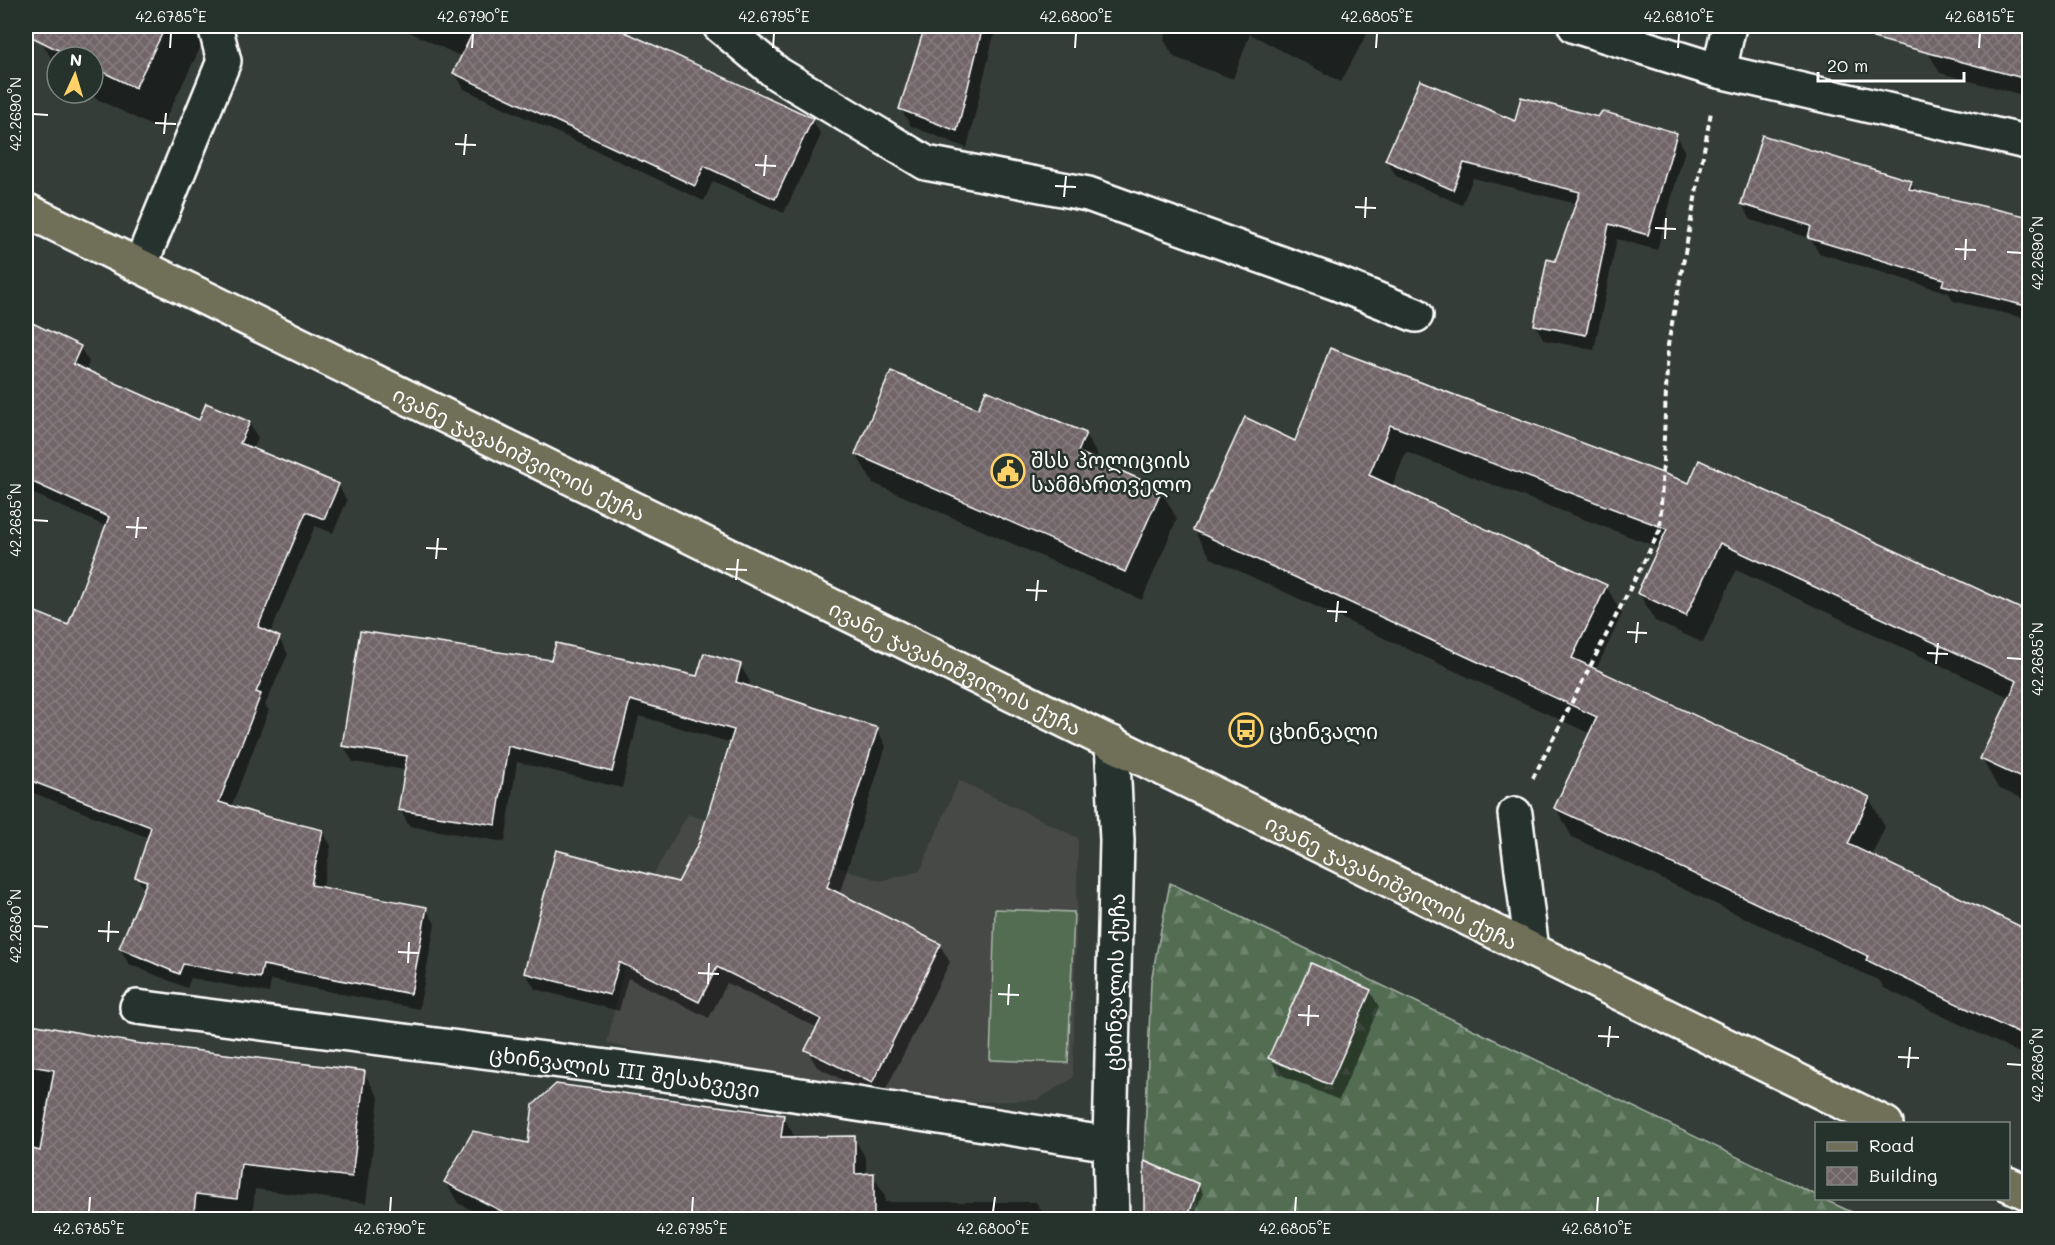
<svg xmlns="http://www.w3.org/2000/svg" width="2055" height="1245" font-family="Mali,'Noto Sans Georgian',sans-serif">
<defs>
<pattern id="forest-firs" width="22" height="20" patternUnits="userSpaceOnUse" patternTransform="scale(1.5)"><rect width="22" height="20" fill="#536d53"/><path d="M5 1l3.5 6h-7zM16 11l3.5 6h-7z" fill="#6d836d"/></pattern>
<pattern id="building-cross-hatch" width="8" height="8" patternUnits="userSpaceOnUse" patternTransform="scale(1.5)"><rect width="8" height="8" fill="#716568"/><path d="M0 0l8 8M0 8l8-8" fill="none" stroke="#867c7f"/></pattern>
</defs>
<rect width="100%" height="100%" fill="#353d39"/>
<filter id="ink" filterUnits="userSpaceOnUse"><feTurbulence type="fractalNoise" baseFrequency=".0167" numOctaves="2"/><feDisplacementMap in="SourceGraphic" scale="12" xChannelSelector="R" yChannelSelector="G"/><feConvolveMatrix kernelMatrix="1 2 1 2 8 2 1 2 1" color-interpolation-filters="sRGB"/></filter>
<g filter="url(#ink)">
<path fill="#474947" d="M959,780L1078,838L1073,1078L1037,1100L859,1106L607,1043L639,900L688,814L880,881L920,871Z"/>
<path fill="url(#forest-firs)" stroke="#a9b6a9" stroke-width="1.5" d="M1170,883L1816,1195V1198L1823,1199L1867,1219H1187L1199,1184L1144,1161L1151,981Z"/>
<path fill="#536d53" stroke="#a9b6a9" stroke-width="1.5" d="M995,909L1074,912L1068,1063L990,1060Z"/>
<g fill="#0007">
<path d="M49,26H211L160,130L85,93H93V57H57V68L41,41Z"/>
<path d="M401,26H609L812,120L821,135L784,213L713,181L704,201L464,89L455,73L462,57L403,29Z"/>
<path d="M880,26H996L967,148L911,126L901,109L923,37Z"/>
<path d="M1169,26H1371L1341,82L1250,34L1233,79L1174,57L1164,40Z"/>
<path d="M1916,26H2030V97L1940,73L1928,52L1934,31Z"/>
<path d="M1599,118L1676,135L1685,150L1657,250L1617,239L1594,350L1544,340L1535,324L1577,204L1473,178L1462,205L1396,176L1387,160L1516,123Z"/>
<path d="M1911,183L1916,192L2030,218V327L2024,318L1953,301L1949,293L1819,253L1810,238L1751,220L1742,204Z"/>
<path d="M26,322L80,347L89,362L86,371L200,422L249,423L258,438L253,450L338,485L347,501L333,533L315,526L270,634L279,639L288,654L265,705L269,710L231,807L322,831L331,846L322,889L426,909L435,924L419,1009L271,980L269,993L191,978L187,988L129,964L120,948L145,891L137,877L149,838L26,790V610L69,627L107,527L30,492L29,495L26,493Z"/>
<path d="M1331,350L2030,615V802L1998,788L1982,759L2011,698L1736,570L1703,643L1655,621L1639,593L1660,548L1406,452L1392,487L1606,586L1622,614L1596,670L1869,798L1885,827L1871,857L2030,933V1058L1884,988L1880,981L1572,837L1556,808L1591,734L1211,558L1194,530L1296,443Z"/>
<path d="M979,411L1085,434L1102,463L1161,490L1177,519L1142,600L873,483L856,454Z"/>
<path d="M552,662L698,678L740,665L750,682L748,688L877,729L886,746L839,895L940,945L950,962L881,1099L817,1067L807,1050L818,1028L727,983L709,1018L628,978L619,1011L535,989L525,972L679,884L700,843L732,743L639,716L622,788L517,762L505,842L409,826L400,809L406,770L353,762L343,745Z"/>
<path d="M1370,991L1379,1007L1339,1100L1279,1074L1270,1058Z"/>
<path d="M26,1025L135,1045L364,1073L379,1098L366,1203L255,1189L252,1220H209L129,1210L127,1220H26Z"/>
<path d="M783,1116L796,1139L854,1138L866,1159V1175H873L885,1196V1202H1036L1047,1220H491L458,1203L446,1182L529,1145Z"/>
<path d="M1198,1185L1203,1193L1193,1220H1146Z"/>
</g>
<g fill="url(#building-cross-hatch)" stroke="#fff" stroke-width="1.5">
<path d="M26,26H166L135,88L93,67V57H72L26,34Z"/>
<path d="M476,26H612L813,118L775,199L704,166L695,186L453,73Z"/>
<path d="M925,26H983L957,131L899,109Z"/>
<path d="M1875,26H2030V80L1873,38Z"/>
<path d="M1420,80L1515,121L1521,97L1598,117L1602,111L1677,133L1648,235L1609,224L1586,335L1534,325L1547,259L1555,261L1580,192L1464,163L1453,190L1385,160Z"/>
<path d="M1762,135L1912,181L1909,189L2030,217V307L1942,285L1944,279L1808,238L1811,226L1741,204Z"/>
<path d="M26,320L81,346L73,364L199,420L206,403L250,422L240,443L339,484L324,519L306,512L258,627L280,637L256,692L261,694L219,802L265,816L323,830L311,885L427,907L411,994L263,965L260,978L183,964L179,974L119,948L147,881L135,877L151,827L26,779V608L68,625L109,517L26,479Z"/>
<path d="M1330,348L1689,483L1699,460L2030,613V782L1980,759L2017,681L1720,543L1686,616L1637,593L1667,529L1390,425L1369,475L1607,585L1572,658L1870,797L1848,844L2030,931V1039L1866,960L1868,956L1554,808L1597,717L1193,530L1245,417L1295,441Z"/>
<path d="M891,371L978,409L986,390L1086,433L1078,452L1162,489L1125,572L855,454Z"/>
<path d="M360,631L551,660L556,643L697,676L704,653L741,664L736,682L878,728L827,887L941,944L872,1083L805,1050L821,1019L717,967L699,1002L619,962L610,995L524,973L556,850L678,882L699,842L734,730L630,700L612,772L508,746L496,825L398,810L407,756L342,746Z"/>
<path d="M1311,963L1371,990L1330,1085L1268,1058Z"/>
<path d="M26,1023L135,1043L365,1071L352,1177L241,1164L237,1199L196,1194L193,1220H26V1170L29,1148L40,1151L54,1070L26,1065Z"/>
<path d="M556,1084L784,1115L781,1137L855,1136V1174L874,1173V1220H519L444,1182L473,1131L528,1143L533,1105Z"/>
<path d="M1144,1161L1199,1184L1187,1220H1144Z"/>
</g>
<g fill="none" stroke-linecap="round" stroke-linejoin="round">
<defs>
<g id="minor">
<path d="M720,26L778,74L926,163L1088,194L1336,283L1416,315"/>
<path d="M1575,26L1719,71L2030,143"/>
<path d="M1719,71L1729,26"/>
<path d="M140,266L224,61L215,26"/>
<path d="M1515,814L1532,950"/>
<path id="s1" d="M137,1007L686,1077L1110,1144"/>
<path id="s2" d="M1112,1220L1110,1144L1117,840L1112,743"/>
</g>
<g id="major">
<path id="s3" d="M26,210L1886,1124"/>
<path d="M2008,1184L2030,1194"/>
</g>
</defs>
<use href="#minor" stroke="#fff" stroke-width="38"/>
<use href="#major" stroke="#fff" stroke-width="38"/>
<path stroke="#fff" stroke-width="4" stroke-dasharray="6 4.5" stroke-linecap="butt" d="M1533,778L1660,530L1668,345L1711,112"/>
<use href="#minor" stroke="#26332d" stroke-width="33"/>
<use href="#major" stroke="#706f59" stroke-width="33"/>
</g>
</g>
<path fill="none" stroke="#fff" stroke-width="2" d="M170,48L171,33M472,48L473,33M773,48L774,33M1075,48L1076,33M1376,48L1377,33M1678,48L1679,33M1979,48L1980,33M33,114L48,115M155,123L176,124M164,134L166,113M455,144L476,145M464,155L466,134M755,165L776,166M764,176L766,155M1055,186L1076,187M1064,197L1066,176M1355,207L1376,208M1365,218L1366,197M1655,228L1676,229M1665,239L1666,218M1955,249L1976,250M2007,252L2022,253M1965,260L1966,239M33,520L48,521M126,527L147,528M136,538L138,517M426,548L447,549M436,559L438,538M726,569L747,570M736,580L738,559M1026,590L1047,591M1036,601L1038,580M1327,611L1347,612M1336,622L1338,601M1627,632L1647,633M1636,643L1638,622M1927,653L1948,654M2007,658L2022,659M1936,664L1938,643M33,926L48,927M98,931L119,932M108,942L109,921M398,952L419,953M408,963L409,942M698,973L719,974M708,984L709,963M998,994L1019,995M1008,1005L1009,984M1298,1015L1319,1016M1308,1026L1309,1005M1598,1036L1619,1037M1608,1047L1610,1026M1898,1057L1919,1058M2007,1064L2022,1065M1908,1068L1910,1047M89,1212L90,1197M390,1212L391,1197M692,1212L693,1197M993,1212L995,1197M1295,1212L1296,1197M1597,1212L1598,1197"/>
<defs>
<symbol id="civic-ring" viewBox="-11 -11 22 22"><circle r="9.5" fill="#26332d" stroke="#ffd166" stroke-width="1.5"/><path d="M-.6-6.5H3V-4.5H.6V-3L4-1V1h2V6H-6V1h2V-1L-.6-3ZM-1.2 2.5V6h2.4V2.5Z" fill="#ffd166"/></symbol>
<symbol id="bus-ring" viewBox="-11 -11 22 22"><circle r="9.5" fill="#26332d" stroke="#ffd166" stroke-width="1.5"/><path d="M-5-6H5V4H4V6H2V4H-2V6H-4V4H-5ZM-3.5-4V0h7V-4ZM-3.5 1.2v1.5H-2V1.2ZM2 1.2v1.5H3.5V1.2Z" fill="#ffd166"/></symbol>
</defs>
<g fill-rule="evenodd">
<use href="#civic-ring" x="989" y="452" width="38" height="38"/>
<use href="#bus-ring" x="1227" y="711" width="38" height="38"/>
</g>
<g text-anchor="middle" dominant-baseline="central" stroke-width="5" stroke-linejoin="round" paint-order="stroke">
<g font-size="21" fill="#fff" stroke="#26332d">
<text stroke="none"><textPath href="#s3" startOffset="550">ივანე ჯავახიშვილის ქუჩა</textPath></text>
<text stroke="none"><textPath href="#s3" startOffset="1036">ივანე ჯავახიშვილის ქუჩა</textPath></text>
<text stroke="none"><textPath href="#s3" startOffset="1522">ივანე ჯავახიშვილის ქუჩა</textPath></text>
<text stroke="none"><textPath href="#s2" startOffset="238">ცხინვალის ქუჩა</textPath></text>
<text stroke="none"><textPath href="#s1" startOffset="492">ცხინვალის III შესახვევი</textPath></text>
</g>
<g font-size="21" fill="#fff" stroke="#26332d" text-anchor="start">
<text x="1031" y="459">შსს პოლიციის<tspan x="1031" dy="24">სამმართველო</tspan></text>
<text x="1269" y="730">ცხინვალი</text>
</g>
</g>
<rect width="2055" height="1245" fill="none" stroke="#26332d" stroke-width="66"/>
<rect x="1815" y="1122" width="195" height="78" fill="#26332d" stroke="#7d8581" stroke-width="1.5"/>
<rect x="1827" y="1142" width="30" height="9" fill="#706f59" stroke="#7d8581" stroke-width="1.5"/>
<text x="1869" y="1152" font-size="18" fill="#ffffff">Road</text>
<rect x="1827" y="1167" width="30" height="18" fill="url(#building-cross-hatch)" stroke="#7d8581" stroke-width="1.5"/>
<text x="1869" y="1182" font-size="18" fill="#ffffff">Building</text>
<g transform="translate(75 75) rotate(4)"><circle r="28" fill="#26332d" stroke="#7d8581" stroke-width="1.5"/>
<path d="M0-4.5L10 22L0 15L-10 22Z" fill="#ffd166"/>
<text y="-9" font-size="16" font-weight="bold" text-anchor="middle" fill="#ffffff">N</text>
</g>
<path d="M1818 72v9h146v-9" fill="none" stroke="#ffffff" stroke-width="3"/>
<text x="1827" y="72" font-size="18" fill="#ffffff" stroke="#26332d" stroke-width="4.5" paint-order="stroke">20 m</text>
<rect x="33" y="33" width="1989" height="1179" fill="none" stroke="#fff" stroke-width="2"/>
<g font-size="15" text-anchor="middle" fill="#fff">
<text x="171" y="22">42.6785°E</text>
<text x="473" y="22">42.6790°E</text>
<text x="774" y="22">42.6795°E</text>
<text x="1076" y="22">42.6800°E</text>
<text x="1377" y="22">42.6805°E</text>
<text x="1679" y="22">42.6810°E</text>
<text x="1980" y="22">42.6815°E</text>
<text transform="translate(16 114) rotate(-90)" y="5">42.2690°N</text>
<text transform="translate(2038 253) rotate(-90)" y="5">42.2690°N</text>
<text transform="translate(16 520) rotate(-90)" y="5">42.2685°N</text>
<text transform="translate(2038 659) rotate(-90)" y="5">42.2685°N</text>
<text transform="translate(16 926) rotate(-90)" y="5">42.2680°N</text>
<text transform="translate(2038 1065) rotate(-90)" y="5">42.2680°N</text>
<text x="89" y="1234">42.6785°E</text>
<text x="390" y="1234">42.6790°E</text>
<text x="692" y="1234">42.6795°E</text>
<text x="993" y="1234">42.6800°E</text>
<text x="1295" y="1234">42.6805°E</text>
<text x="1597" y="1234">42.6810°E</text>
</g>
</svg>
